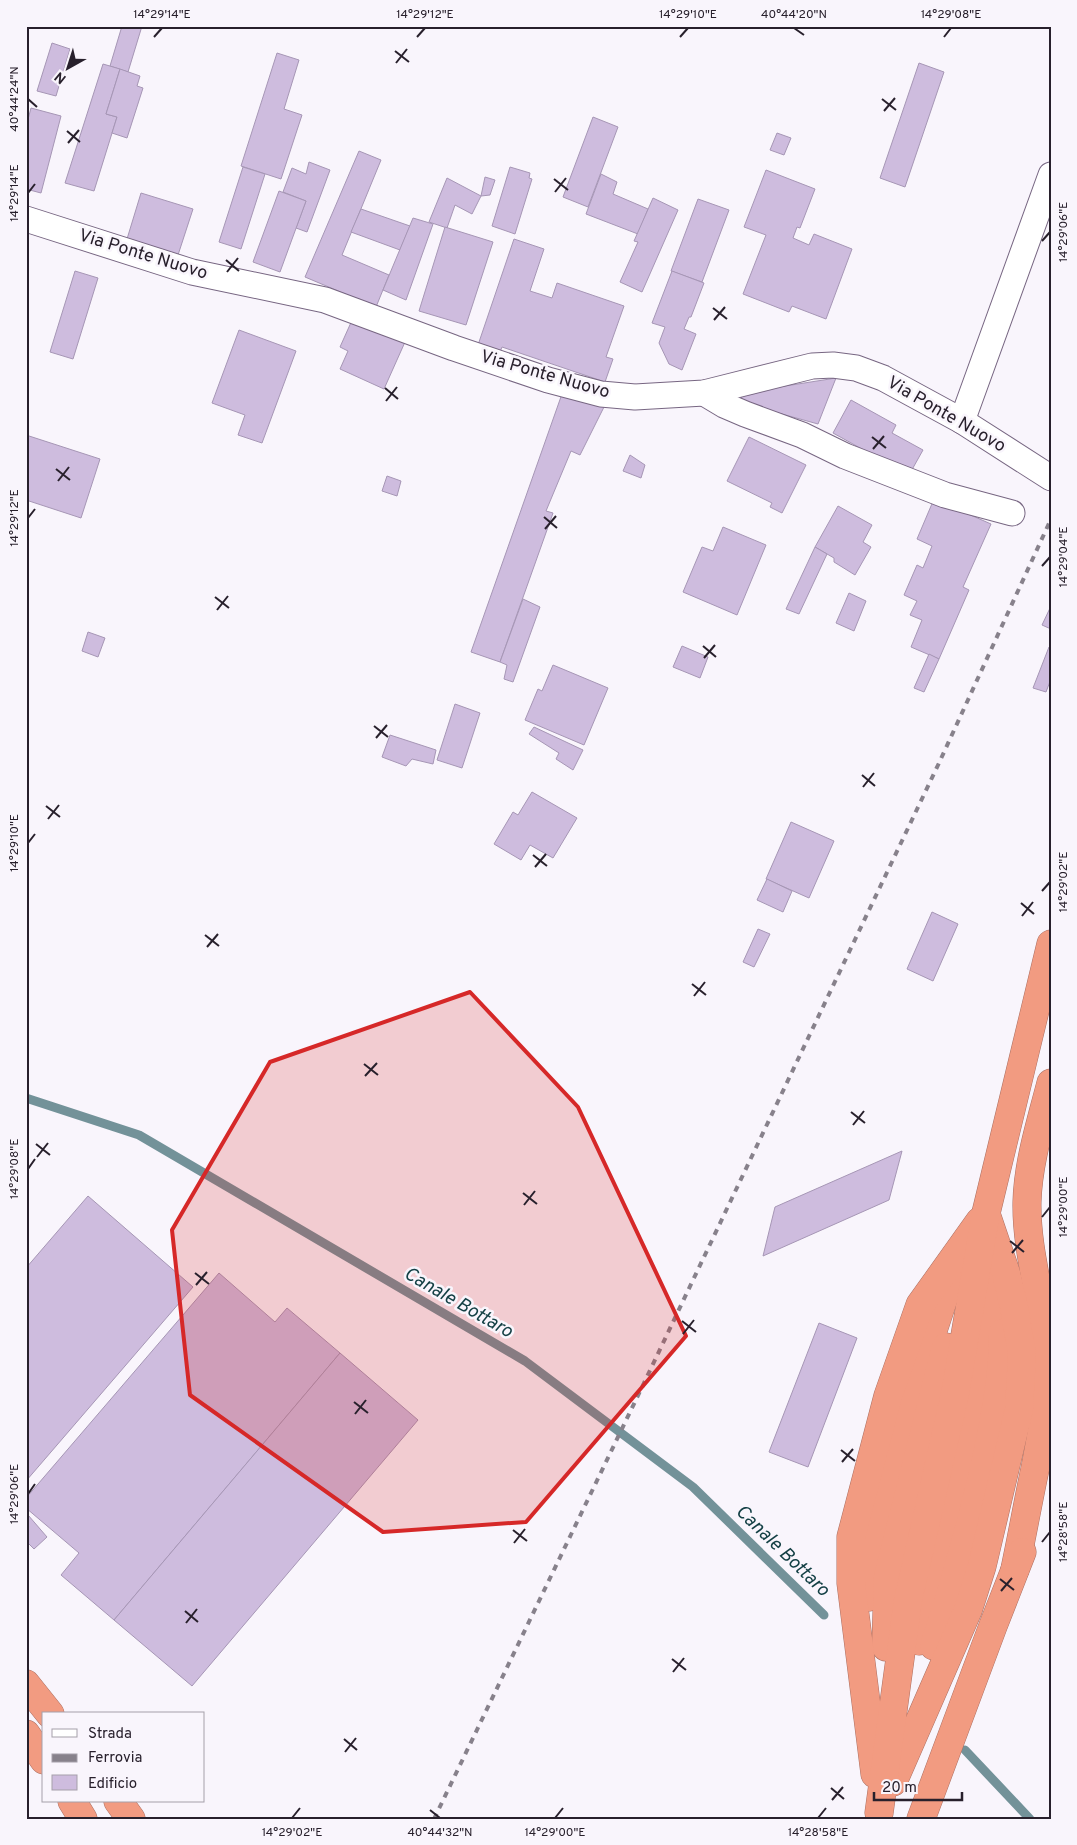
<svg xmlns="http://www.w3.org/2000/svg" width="1077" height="1845" font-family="Overpass,sans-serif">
<rect width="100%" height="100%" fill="#f9f5fc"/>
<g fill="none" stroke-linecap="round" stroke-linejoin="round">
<g stroke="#739299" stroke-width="9">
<path d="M26,1098L139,1135L525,1361L693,1487L824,1615"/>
<path d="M965,1750L1030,1819"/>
</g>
</g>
<g fill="#cebcde" stroke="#a696b5">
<path d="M122,26H142L128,72L110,66Z"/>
<path d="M52,43L70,49L56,96L37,91Z"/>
<path d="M277,53L299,60L284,109L302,115L281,179L241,166Z"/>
<path d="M919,63L944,72L905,187L880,178Z"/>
<path d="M103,64L120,69L106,114L117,117L94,191L65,183Z"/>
<path d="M120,69L140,76L137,86L143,88L127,138L112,133L117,117L106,114Z"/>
<path d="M31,108L61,116L41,193L26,189V127Z"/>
<path d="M593,117L618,127L588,207L563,197Z"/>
<path d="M777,133L791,138L784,155L770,150Z"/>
<path d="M359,151L381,160L342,255L389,275L376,307L305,277Z"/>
<path d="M309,162L330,170L307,232L296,228L306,201L283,192L292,168L306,174Z"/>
<path d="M243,167L265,174L241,249L219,242Z"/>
<path d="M510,167L530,173L529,178L532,179L515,234L492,226Z"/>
<path d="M766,170L815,189L800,228L797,227L793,238L809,245L814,234L852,249L826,319L792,306L789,312L743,294L766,235L744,227Z"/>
<path d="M601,174L617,182L613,194L648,209L638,234L586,214Z"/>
<path d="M485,177L495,180L490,195L481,196Z"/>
<path d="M447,178L481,196L472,214L455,205L447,228L429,222Z"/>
<path d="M279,191L306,201L280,272L253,262Z"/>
<path d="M141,193L193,209L178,255L127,239Z"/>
<path d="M653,198L678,210L642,292L620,282L638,242L634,241Z"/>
<path d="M698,199L729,210L702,282L671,271Z"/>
<path d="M361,209L410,226L400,250L351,232Z"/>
<path d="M413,218L433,224L406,300L383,290Z"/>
<path d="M445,227L493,242L466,325L419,311Z"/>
<path d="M514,239L544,249L530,291L552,298L557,283L624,306L606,357L613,359L605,382L502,347L500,352L478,345Z"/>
<path d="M75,271L98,278L73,359L50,352Z"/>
<path d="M672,271L704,283L691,317H689L684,329L696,334L682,370L669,364L659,343L665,327L652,323Z"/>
<path d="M353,318L405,342L384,389L340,369L348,351L340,347Z"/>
<path d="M239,330L296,351L262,443L238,435L245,415L212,403Z"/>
<path d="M836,378L818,424L742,403L741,393Z"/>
<path d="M563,391L605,405L580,455L571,451L546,511L553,513L500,662L471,652Z"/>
<path d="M851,400L896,425L892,433L923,450L909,475L833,433Z"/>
<path d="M26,435L100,459L81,518L26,500Z"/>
<path d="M749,437L806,465L782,513L770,507L772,503L727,481Z"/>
<path d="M630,455L645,465L641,478L623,471Z"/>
<path d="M387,476L401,481L397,496L382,491Z"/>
<path d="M934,499L991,524L963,587L969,590L939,659L911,647L922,620L910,615L917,601L904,595L917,565L923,568L932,546L917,539Z"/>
<path d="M838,506L872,525L863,542L871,547L855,575L834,562V558L815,547Z"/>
<path d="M723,527L766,545L737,615L683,592L702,547L713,551Z"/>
<path d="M815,547L827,554L799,614L786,609Z"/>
<path d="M849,593L866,601L854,631L836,623Z"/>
<path d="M523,599L540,607L513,682L504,679L507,665L500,662Z"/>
<path d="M1051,606V629L1042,625Z"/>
<path d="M88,632L105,638L98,657L82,651Z"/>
<path d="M682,646L708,657L700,678L673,667Z"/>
<path d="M1049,647L1051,648V679L1046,692L1033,688Z"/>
<path d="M929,654L939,659L924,692L914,688Z"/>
<path d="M553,665L608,688L584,745L525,720L538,689L542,691Z"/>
<path d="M455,704L480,713L462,768L437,760Z"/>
<path d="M534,727L583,750L573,770L556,759L559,753L529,734Z"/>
<path d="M390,735L436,750L433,764L412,759L406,766L382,757Z"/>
<path d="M532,792L577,818L553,858L530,845L521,860L494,844L513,812L518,815Z"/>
<path d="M791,822L834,841L809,898L766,879Z"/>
<path d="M767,879L792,891L783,912L757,900Z"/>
<path d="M932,912L958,924L933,981L907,969Z"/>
<path d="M758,929L770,934L754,967L743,962Z"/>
<path d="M902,1151L889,1200L763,1256L775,1207Z"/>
<path d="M88,1196L193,1287L26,1481V1268Z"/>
<path d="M219,1273L275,1322L287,1308L340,1353L114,1620L61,1575L79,1553L26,1508V1498Z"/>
<path d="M819,1323L857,1338L808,1467L769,1452Z"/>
<path d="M340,1353L418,1420L192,1686L114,1620Z"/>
<path d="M28,1515L47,1537L34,1549L26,1541V1517Z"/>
</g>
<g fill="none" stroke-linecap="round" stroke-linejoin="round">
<defs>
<g id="street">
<path d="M26,219L192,272L325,300L454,348L548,380L601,394L635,397L704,393L812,366L833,365L856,368L883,378L962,421L1051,478"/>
<path d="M704,393L724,405L745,414L802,435L845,456L945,495L1012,513"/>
<path d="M962,421L1051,175"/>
</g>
<g id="highway">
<path d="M1015,1569C1022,1536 1028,1502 1035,1469C1042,1433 1049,1396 1048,1360C1045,1307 1026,1255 1027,1202C1028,1162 1041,1122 1051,1083"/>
<path d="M869,1597L867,1572L909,1403L944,1297L953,1278"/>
<path d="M919,1641L981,1377L989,1316L988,1272"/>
<path d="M934,1646C953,1589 969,1532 983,1473C993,1427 1003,1380 1003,1333"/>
<path d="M886,1647L888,1576L946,1347"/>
<path d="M26,1684L50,1714"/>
<path d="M26,1734L44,1760"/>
<path d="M875,1774L851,1583V1537L888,1396L920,1305L980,1221"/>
<path d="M893,1782L968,1610L982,1566L1019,1409L1022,1354L1014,1307L1006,1273L986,1214"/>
<path d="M72,1801L83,1819"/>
<path d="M118,1801L131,1819"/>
<path d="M879,1813L908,1600L955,1394L986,1213L1051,944"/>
<path d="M921,1819L993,1626L1022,1552"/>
</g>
</defs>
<use href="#street" stroke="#776682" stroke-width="27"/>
<use href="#highway" stroke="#ab7063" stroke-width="29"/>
<use href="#street" stroke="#fff" stroke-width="25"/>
<use href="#highway" stroke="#f29b81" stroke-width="28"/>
<path stroke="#87818b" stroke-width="4" stroke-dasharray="6 6" stroke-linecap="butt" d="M434,1819L644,1383L939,763L1051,519"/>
</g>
<path fill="#d62828" fill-opacity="0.2" stroke="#d62828" stroke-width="4" stroke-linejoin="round" d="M470,992L578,1107L686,1336L526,1522L383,1532L190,1395L172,1230L270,1062Z"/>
<path fill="none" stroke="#28202c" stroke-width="2" d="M794,28L804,35M154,37L162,28M417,37L425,28M680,37L688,28M944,37L951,28M395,51L409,62M396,63L407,49M28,99L37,107M882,99L896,110M884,111L895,98M67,131L80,142M68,143L79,130M554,179L568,190M555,192L566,178M28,193L35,184M1042,241L1050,232M226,260L239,271M227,272L238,258M713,308L727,319M714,320L725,307M385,388L398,399M386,401L397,387M872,437L886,448M873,449L884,436M56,469L70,480M58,481L69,467M544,517L557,528M28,518L35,509M545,529L556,516M1042,566L1050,557M215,597L229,608M217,610L228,596M703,646L716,657M704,658L715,645M374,726L388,737M376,738L387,725M862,775L875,786M863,787L874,773M46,806L60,817M48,819L59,805M28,843L35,834M533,855L547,866M535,867L546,854M1042,891L1050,882M1021,903L1034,914M1022,916L1033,902M205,935L219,946M207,947L218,934M692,984L706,995M694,996L705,982M364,1064L378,1075M365,1076L377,1063M851,1112L865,1123M853,1125L864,1111M36,1144L50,1155M37,1157L48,1143M28,1169L35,1159M523,1193L537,1204M524,1205L535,1191M1042,1217L1050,1207M1010,1241L1024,1252M1012,1253L1023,1240M195,1273L209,1284M196,1285L207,1272M682,1321L696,1332M683,1334L694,1320M354,1402L368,1413M355,1414L366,1400M841,1450L855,1461M842,1462L853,1449M28,1494L35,1484M513,1530L527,1541M1042,1542L1050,1532M514,1543L525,1529M1000,1579L1014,1590M1001,1591L1012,1578M185,1611L198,1622M186,1623L197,1609M672,1659L686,1670M673,1672L684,1658M344,1739L357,1750M345,1752L356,1738M831,1788L844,1799M832,1800L843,1787M430,1810L440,1818M292,1818L300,1808M555,1818L563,1808M818,1818L826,1808"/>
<g text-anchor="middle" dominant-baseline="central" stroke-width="5" stroke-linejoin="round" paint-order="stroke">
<g font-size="18" fill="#28202c" stroke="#f9f5fc">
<text transform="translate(143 255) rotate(17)">Via Ponte Nuovo</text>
<text transform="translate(545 375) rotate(16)">Via Ponte Nuovo</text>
<text transform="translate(946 415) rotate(30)">Via Ponte Nuovo</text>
</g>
<g font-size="19" font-style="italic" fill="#144045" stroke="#f9f5fc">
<text transform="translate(458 1303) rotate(30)">Canale Bottaro</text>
<text transform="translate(782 1551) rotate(44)">Canale Bottaro</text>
</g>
</g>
<rect width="1077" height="1845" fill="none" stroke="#f9f5fc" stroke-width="55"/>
<rect x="42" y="1712" width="162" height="90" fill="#f9f5fc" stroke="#a5a0a9"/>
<rect x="52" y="1729" width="25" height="8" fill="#ffffff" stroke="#a5a0a9"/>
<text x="88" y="1738" font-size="15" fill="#28202c">Strada</text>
<rect x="52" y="1754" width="25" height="8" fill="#87818b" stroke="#a5a0a9"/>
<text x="88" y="1762" font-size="15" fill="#28202c">Ferrovia</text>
<rect x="52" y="1775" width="25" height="15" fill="#cebcde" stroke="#a5a0a9"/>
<text x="88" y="1788" font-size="15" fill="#28202c">Edificio</text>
<g transform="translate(68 68) rotate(219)" stroke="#f9f5fc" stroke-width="4" paint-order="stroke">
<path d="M0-4L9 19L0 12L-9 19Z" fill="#28202c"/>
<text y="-8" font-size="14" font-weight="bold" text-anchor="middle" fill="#28202c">N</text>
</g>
<path d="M874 1792v8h88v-8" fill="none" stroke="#28202c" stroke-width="2.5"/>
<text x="882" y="1792" font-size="15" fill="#28202c" stroke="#f9f5fc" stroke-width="4" paint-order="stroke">20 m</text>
<rect x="28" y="28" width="1022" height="1790" fill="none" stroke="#28202c" stroke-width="2"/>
<g font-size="12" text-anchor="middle" fill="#28202c">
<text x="162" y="18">14°29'14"E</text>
<text x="425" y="18">14°29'12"E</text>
<text x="688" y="18">14°29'10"E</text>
<text x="794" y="18">40°44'20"N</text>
<text x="951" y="18">14°29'08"E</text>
<text transform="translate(14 99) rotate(-90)" y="4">40°44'24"N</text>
<text transform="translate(14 193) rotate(-90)" y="4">14°29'14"E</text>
<text transform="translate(1063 232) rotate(-90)" y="4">14°29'06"E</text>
<text transform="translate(14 518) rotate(-90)" y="4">14°29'12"E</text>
<text transform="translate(1063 557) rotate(-90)" y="4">14°29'04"E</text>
<text transform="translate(14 843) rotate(-90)" y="4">14°29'10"E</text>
<text transform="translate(1063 882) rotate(-90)" y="4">14°29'02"E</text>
<text transform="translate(14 1169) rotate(-90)" y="4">14°29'08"E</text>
<text transform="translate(1063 1207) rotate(-90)" y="4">14°29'00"E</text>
<text transform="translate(14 1494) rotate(-90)" y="4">14°29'06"E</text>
<text transform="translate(1063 1532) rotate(-90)" y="4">14°28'58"E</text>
<text x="292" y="1836">14°29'02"E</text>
<text x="440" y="1836">40°44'32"N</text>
<text x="555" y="1836">14°29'00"E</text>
<text x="818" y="1836">14°28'58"E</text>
</g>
</svg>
